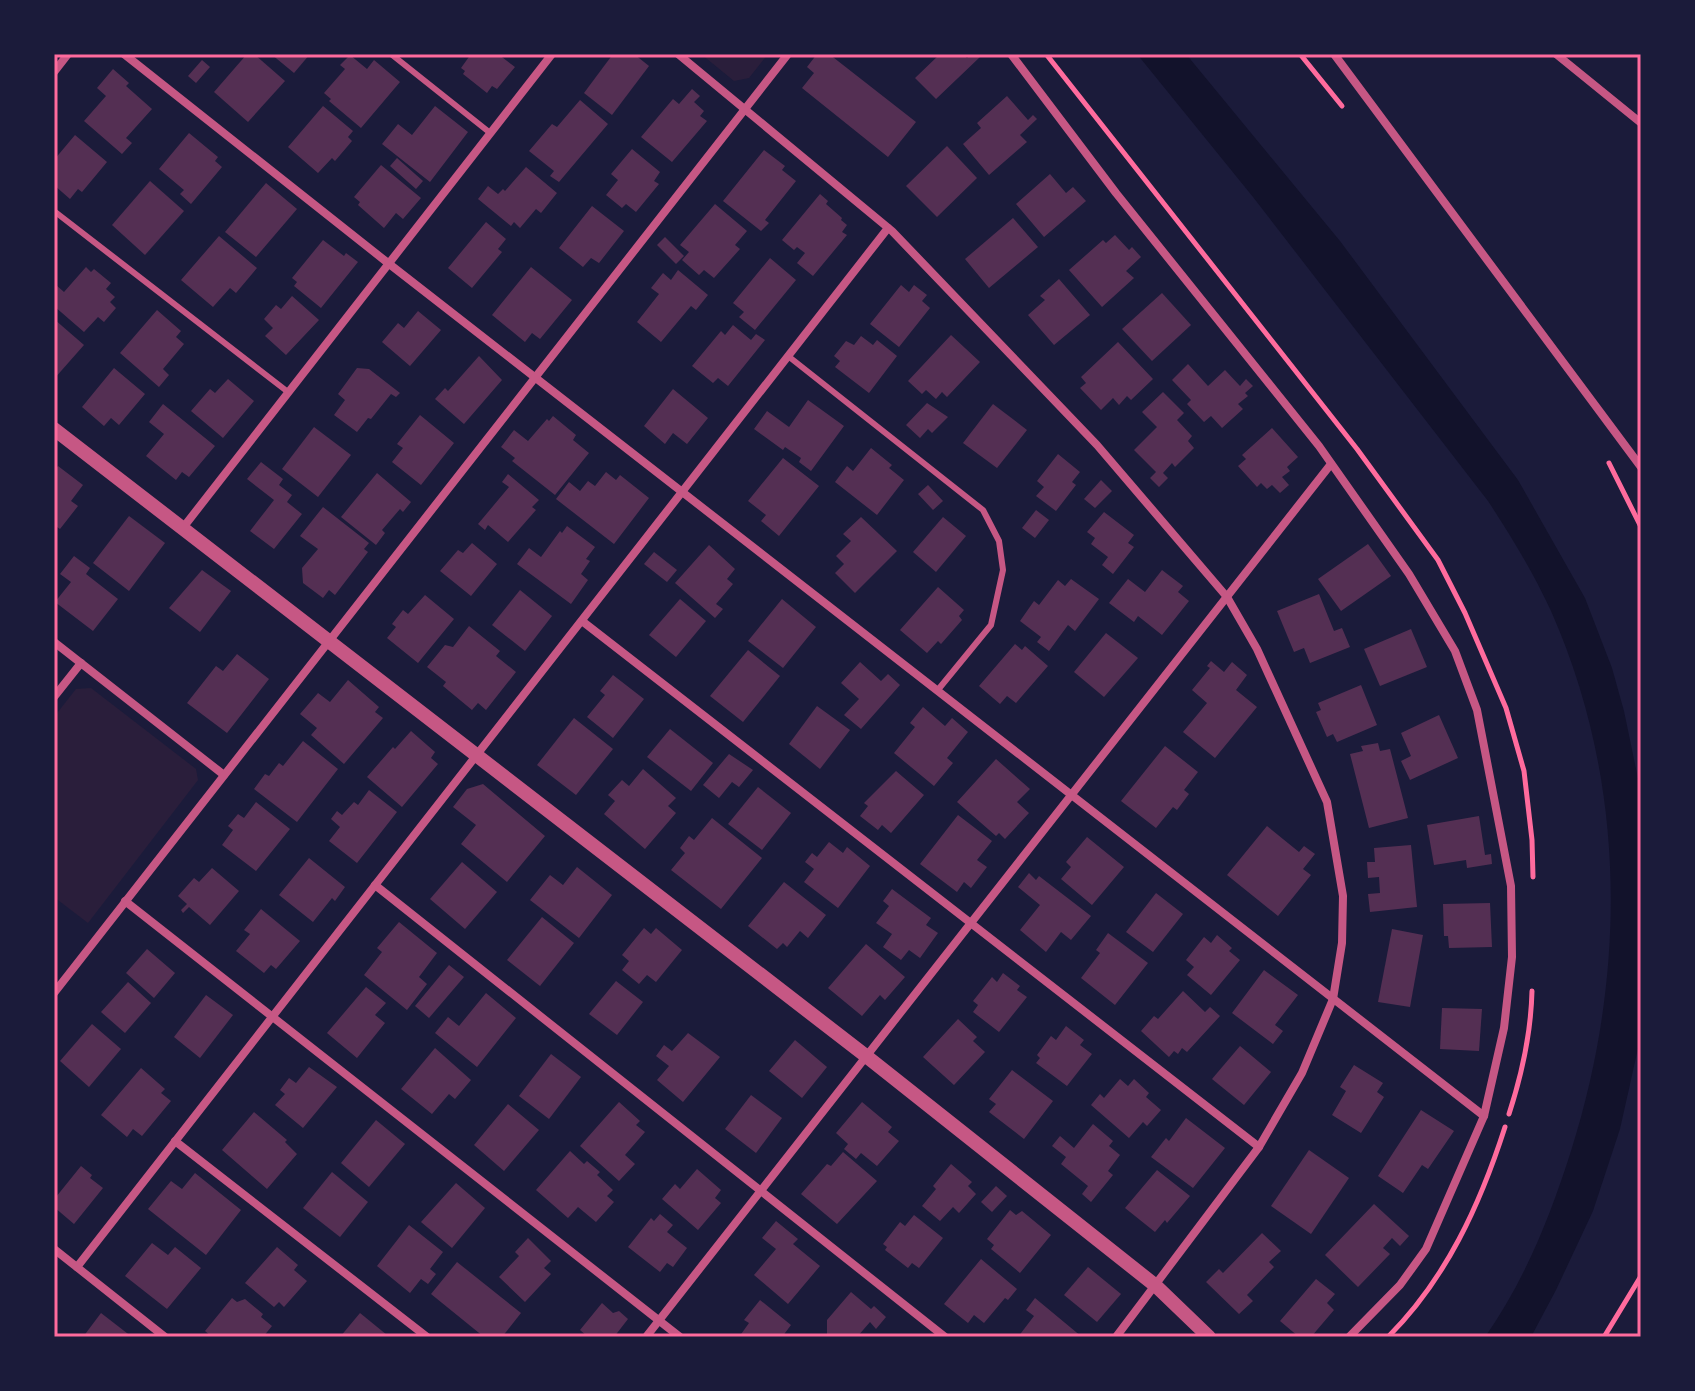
<svg xmlns="http://www.w3.org/2000/svg" width="1695" height="1391" font-family="Roboto,sans-serif">
<rect width="100%" height="100%" fill="#1b1b3a"/>
<g fill="#2a1e3b">
<path d="M701,54H768L749,78L734,81Z"/>
<path d="M91,688L196,769L198,780L88,923L54,897V717L76,689Z"/>
</g>
<path fill="#12122b" d="M1137,54H1186L1340,241L1518,480L1585,598L1612,668L1624,711L1641,793V1035L1620,1129L1593,1211L1556,1290L1531,1337H1485C1525,1280 1550,1217 1571,1151C1627,974 1627,782 1551,611C1533,572 1511,536 1488,501L1253,197Z"/>
<g fill="#542f53">
<path d="M247,54H254L285,81L248,122L214,92Z"/>
<path d="M271,54H310L294,73Z"/>
<path d="M471,54H498L515,67L497,89L492,86L487,93L463,74L465,71L461,68Z"/>
<path d="M613,54H634L649,66L612,115L584,93Z"/>
<path d="M817,54H829L916,122L888,157L802,88L814,73L807,67Z"/>
<path d="M940,54H963L967,58L971,54H978L980,57L936,99L915,78Z"/>
<path d="M350,55L367,69L374,60L400,82L361,128L329,101L331,99L324,93L345,69L340,65Z"/>
<path d="M202,60L210,67L196,83L188,76Z"/>
<path d="M113,69L129,83L126,86L152,109L126,138L132,143L122,154L84,121L106,96L97,88Z"/>
<path d="M692,89L700,96L694,102L704,111L700,116L707,121L672,162L641,137L673,99L679,104Z"/>
<path d="M1007,96L1028,120L1033,115L1037,119L1020,135L1027,142L989,175L963,144L981,128L977,123Z"/>
<path d="M580,100L608,124L559,182L550,176L554,171L529,151L552,124L557,127Z"/>
<path d="M323,106L353,131L348,137L352,141L335,161L332,158L318,173L288,147Z"/>
<path d="M435,106L468,132L430,182L382,144L398,124L412,135Z"/>
<path d="M189,133L218,157L215,161L222,167L191,204L180,194L184,190L159,169Z"/>
<path d="M75,135L107,162L82,192L78,189L70,199L54,185V160Z"/>
<path d="M947,146L977,178L937,217L906,186Z"/>
<path d="M632,149L660,172L654,181L659,184L636,212L626,204L622,208L606,195L618,180L611,174Z"/>
<path d="M764,150L785,166L782,170L796,181L765,220L769,223L761,231L723,201Z"/>
<path d="M397,158L423,181L416,189L390,166Z"/>
<path d="M381,165L421,198L403,219L396,213L384,228L358,205L360,202L354,197Z"/>
<path d="M526,167L557,193L541,213L536,209L520,228L514,222L511,226L478,199L488,186L498,194L503,189L505,191Z"/>
<path d="M1050,174L1066,193L1073,187L1086,201L1044,237L1016,204Z"/>
<path d="M150,181L184,211L145,255L112,225Z"/>
<path d="M266,183L297,209L256,257L225,232Z"/>
<path d="M820,194L828,201L826,204L842,218L841,220L847,225L842,232L847,235L813,276L797,263L805,253L797,247L794,250L782,240Z"/>
<path d="M715,204L747,231L735,245L740,249L714,278L704,270L699,275L682,260L689,252L680,245Z"/>
<path d="M592,206L624,231L599,263L591,258L583,267L559,248Z"/>
<path d="M1013,218L1038,247L989,288L965,259Z"/>
<path d="M486,222L506,239L498,249L502,252L472,288L448,268Z"/>
<path d="M1115,235L1129,250L1132,247L1141,257L1126,271L1134,278L1102,307L1069,270L1103,240L1106,243Z"/>
<path d="M219,236L257,268L236,293L230,288L213,307L181,280Z"/>
<path d="M665,237L684,256L676,264L657,245Z"/>
<path d="M323,240L344,256L346,253L358,262L321,308L294,286L297,282L292,278Z"/>
<path d="M770,258L796,280L755,330L739,317L744,312L733,303Z"/>
<path d="M86,267L91,272L94,269L111,283L106,289L115,297L110,302L116,308L104,322L98,317L84,332L54,306V287L56,285L64,292Z"/>
<path d="M531,267L572,300L540,339L532,333L525,342L492,315Z"/>
<path d="M678,270L708,295L696,310L691,306L661,342L637,322L659,294L651,288L663,273L671,280Z"/>
<path d="M1059,279L1090,315L1054,345L1028,315L1045,300L1040,296Z"/>
<path d="M901,285L909,292L914,285L927,295L922,301L930,308L899,347L870,324Z"/>
<path d="M1162,293L1191,325L1152,361L1122,329Z"/>
<path d="M292,296L319,320L286,355L265,336L273,328L264,319L276,305L281,309Z"/>
<path d="M157,310L181,331L176,337L184,344L163,369L169,375L159,387L120,353Z"/>
<path d="M418,311L441,330L410,366L382,342L398,323L404,328Z"/>
<path d="M54,319L84,345L54,379Z"/>
<path d="M733,325L751,340L756,334L765,340L728,386L718,378L713,383L692,366L721,331L725,335Z"/>
<path d="M951,335L980,362L947,397L942,392L936,399L926,390L922,394L908,381Z"/>
<path d="M861,336L873,345L877,340L897,356L869,393L835,367L840,361L834,356L846,341L854,345Z"/>
<path d="M1118,342L1153,379L1131,400L1127,396L1119,405L1113,398L1101,410L1080,388L1086,383L1081,377Z"/>
<path d="M479,356L502,380L464,424L435,399L445,388L448,391Z"/>
<path d="M1188,364L1208,386L1225,370L1240,386L1246,379L1253,386L1245,393L1248,396L1238,404L1243,409L1222,428L1211,416L1204,422L1187,404L1191,400L1172,380Z"/>
<path d="M114,368L145,394L119,425L111,418L104,426L82,407Z"/>
<path d="M357,368L369,369L400,393L396,397L391,394L371,419L368,418L357,432L334,415L345,400L338,394Z"/>
<path d="M228,379L254,401L223,438L191,411L210,389L215,393Z"/>
<path d="M673,389L708,418L687,444L673,433L665,444L644,426Z"/>
<path d="M1163,392L1184,413L1177,420L1192,436L1188,441L1194,448L1175,467L1172,463L1163,473L1168,478L1159,487L1150,478L1156,472L1134,450L1157,427L1142,412Z"/>
<path d="M808,400L844,426L811,471L799,462L801,458L785,447L783,450L754,429L767,411L789,427Z"/>
<path d="M927,403L948,417L932,433L928,429L920,438L906,425Z"/>
<path d="M163,404L215,446L189,477L182,472L176,480L146,456L164,434L149,422Z"/>
<path d="M993,404L1027,430L997,468L963,443Z"/>
<path d="M420,415L454,443L421,485L392,462L403,448L397,444Z"/>
<path d="M553,416L576,435L573,440L589,453L555,495L512,461L515,458L501,447L514,430L528,441L547,419L549,421Z"/>
<path d="M314,427L351,455L318,497L282,469Z"/>
<path d="M1272,428L1298,457L1287,467L1290,471L1282,477L1289,485L1280,493L1272,485L1267,489L1261,483L1257,487L1238,466L1246,459L1242,455Z"/>
<path d="M871,448L892,465L889,468L904,480L877,515L835,482L847,466L853,471Z"/>
<path d="M1058,454L1080,472L1072,482L1076,485L1056,511L1036,496L1044,487L1037,481Z"/>
<path d="M783,458L819,486L779,536L761,521L766,515L748,501Z"/>
<path d="M261,462L283,479L279,485L292,495L287,502L302,514L274,549L250,531L274,500L247,479Z"/>
<path d="M58,466L83,485L71,501L78,506L60,529L54,525V471Z"/>
<path d="M606,472L616,480L620,475L649,498L614,544L556,499L569,482L580,491L588,481L595,486Z"/>
<path d="M377,473L411,502L403,512L400,509L382,530L385,533L376,545L341,517Z"/>
<path d="M508,474L539,500L532,507L536,510L508,542L488,525L485,530L478,524L509,487L502,482Z"/>
<path d="M1101,480L1112,491L1095,508L1084,499Z"/>
<path d="M928,485L943,501L933,510L918,494Z"/>
<path d="M323,507L369,543L364,549L368,552L335,595L329,590L323,598L303,583L302,568L318,549L300,536Z"/>
<path d="M1036,510L1049,520L1035,538L1022,528Z"/>
<path d="M1104,512L1134,535L1128,543L1134,547L1113,574L1102,565L1108,557L1091,544L1095,538L1087,532Z"/>
<path d="M129,516L165,543L129,591L93,563Z"/>
<path d="M861,517L897,551L855,593L835,573L844,564L836,556L851,541L843,534Z"/>
<path d="M943,517L966,536L936,572L913,552Z"/>
<path d="M567,526L595,547L586,559L590,561L581,574L588,580L571,604L517,564L529,548L541,557L560,531L562,533Z"/>
<path d="M472,543L497,564L471,596L440,571L458,550L463,553Z"/>
<path d="M1368,544L1391,576L1341,611L1318,579Z"/>
<path d="M709,545L735,569L727,579L733,584L716,604L723,609L715,618L675,583Z"/>
<path d="M654,552L677,570L667,582L644,564Z"/>
<path d="M74,556L90,568L86,574L118,599L93,631L55,602L71,582L60,574Z"/>
<path d="M202,570L231,591L200,632L169,608Z"/>
<path d="M1162,570L1183,586L1178,592L1189,601L1162,635L1138,616L1134,622L1109,603L1128,579L1145,592Z"/>
<path d="M1071,579L1099,599L1075,631L1068,625L1049,651L1037,642L1041,637L1020,621L1034,601L1039,605L1058,580L1065,586Z"/>
<path d="M938,587L964,610L959,616L962,620L941,644L938,641L927,653L900,630Z"/>
<path d="M520,590L552,616L525,651L492,625Z"/>
<path d="M1319,594L1334,631L1342,628L1350,647L1310,663L1304,648L1294,652L1277,611Z"/>
<path d="M425,595L454,619L418,663L387,638L396,627L392,624L403,610L408,614Z"/>
<path d="M680,599L706,621L676,657L649,635Z"/>
<path d="M782,599L816,627L783,668L748,641Z"/>
<path d="M469,626L500,651L496,656L516,672L486,710L478,703L472,710L443,686L446,682L427,667L445,645L453,647Z"/>
<path d="M1411,629L1427,667L1380,686L1364,649Z"/>
<path d="M1106,633L1138,658L1104,697L1074,672Z"/>
<path d="M1015,644L1022,650L1025,646L1048,666L1016,703L1007,696L1000,704L979,686Z"/>
<path d="M748,650L780,676L743,722L710,696Z"/>
<path d="M237,654L269,679L227,733L187,703L216,666L223,671Z"/>
<path d="M1211,661L1224,672L1232,662L1247,675L1236,690L1257,707L1215,758L1183,732L1207,703L1192,690L1210,668L1207,666Z"/>
<path d="M860,662L881,681L888,674L900,685L861,729L844,715L859,699L841,683Z"/>
<path d="M613,675L644,699L613,738L587,717L605,695L600,691Z"/>
<path d="M348,680L379,707L375,712L383,718L344,764L311,735L317,728L300,714L318,693L330,702Z"/>
<path d="M1361,685L1377,725L1337,742L1333,734L1327,737L1316,712L1321,710L1318,703Z"/>
<path d="M817,706L850,730L820,769L789,744Z"/>
<path d="M923,707L945,726L952,718L968,732L947,758L953,763L934,786L894,753L915,727L910,723Z"/>
<path d="M1439,715L1458,758L1410,780L1401,761L1411,756L1401,733Z"/>
<path d="M574,718L613,749L576,795L537,765Z"/>
<path d="M670,729L713,763L691,791L647,757Z"/>
<path d="M411,731L435,752L431,758L438,764L402,807L367,777L393,747L395,749Z"/>
<path d="M303,741L338,769L297,822L254,789L265,774L269,776L279,763L283,766Z"/>
<path d="M1378,743L1380,751L1390,749L1408,818L1369,828L1350,754L1363,751L1361,746Z"/>
<path d="M1165,746L1198,772L1184,790L1189,794L1177,810L1173,807L1156,828L1121,801Z"/>
<path d="M729,754L753,770L739,787L732,782L719,798L703,785Z"/>
<path d="M996,759L1030,789L1017,802L1029,813L1005,839L999,833L996,836L957,802Z"/>
<path d="M643,769L676,798L668,806L676,813L645,849L604,814L615,801L608,795L622,780L629,786Z"/>
<path d="M896,771L924,795L891,833L882,825L878,830L860,816L868,806L864,803Z"/>
<path d="M483,784L545,836L507,882L461,844L476,825L453,807L467,789Z"/>
<path d="M758,787L791,813L762,850L728,824Z"/>
<path d="M369,790L397,812L357,863L329,841L340,827L331,819L337,811L342,815L354,802L358,805Z"/>
<path d="M256,802L290,829L256,871L222,845L233,830L228,826L238,814L244,818Z"/>
<path d="M958,815L992,841L977,860L987,867L971,888L964,882L957,892L920,864Z"/>
<path d="M1479,816L1485,855L1491,854L1492,864L1467,868L1466,860L1434,865L1427,825Z"/>
<path d="M712,818L762,858L721,909L671,870L685,853L680,848L689,836L694,840Z"/>
<path d="M1267,826L1299,852L1304,846L1315,854L1303,869L1311,875L1278,916L1227,875Z"/>
<path d="M1087,837L1124,867L1092,905L1061,879L1071,867L1066,862Z"/>
<path d="M829,842L843,853L847,847L870,866L838,908L804,882L814,869L805,862L812,853L817,857Z"/>
<path d="M1411,845L1417,907L1370,912L1368,894L1380,893L1379,877L1368,878L1367,862H1375L1374,848Z"/>
<path d="M309,858L345,887L335,901L332,898L313,922L279,895Z"/>
<path d="M462,862L497,892L465,929L430,899Z"/>
<path d="M577,867L612,895L579,938L530,900L550,875L563,885Z"/>
<path d="M212,868L239,891L210,925L189,907L183,913L181,910L187,904L178,896L194,878L199,882Z"/>
<path d="M1029,873L1036,880L1039,876L1091,916L1071,940L1061,932L1046,952L1020,930L1040,905L1018,887Z"/>
<path d="M784,882L826,915L808,938L800,931L787,947L783,943L777,949L748,926Z"/>
<path d="M892,889L931,918L926,925L938,933L920,958L909,950L901,960L883,947L892,934L876,923L889,906L883,901Z"/>
<path d="M1156,893L1183,914L1153,952L1126,932Z"/>
<path d="M1490,903L1492,947L1449,948L1448,936H1444L1443,904Z"/>
<path d="M261,909L300,941L276,969L271,965L264,973L236,951L250,934L244,930Z"/>
<path d="M542,917L574,943L540,986L507,960Z"/>
<path d="M399,922L437,953L419,977L427,984L407,1010L364,975L382,952L377,948Z"/>
<path d="M644,928L651,934L656,928L682,950L656,982L647,975L639,984L622,970L629,961L622,955Z"/>
<path d="M1392,929L1423,935L1410,1007L1378,1002Z"/>
<path d="M1108,933L1148,963L1115,1005L1081,978L1100,953L1096,950Z"/>
<path d="M1217,935L1232,948L1229,951L1240,960L1211,995L1187,975L1194,967L1186,960L1204,937L1211,943Z"/>
<path d="M866,944L905,977L885,1000L880,995L862,1016L828,988Z"/>
<path d="M147,949L175,973L154,998L126,973Z"/>
<path d="M449,965L464,977L429,1018L415,1006Z"/>
<path d="M1264,970L1298,995L1275,1025L1283,1031L1273,1044L1232,1013Z"/>
<path d="M1003,973L1020,986L1017,990L1027,997L999,1032L973,1012L978,1005L973,1001L992,977L997,982Z"/>
<path d="M616,981L643,1002L617,1035L589,1014Z"/>
<path d="M128,982L151,1003L125,1033L101,1012Z"/>
<path d="M366,987L386,1003L375,1015L385,1023L357,1058L327,1033Z"/>
<path d="M1183,991L1205,1012L1210,1007L1220,1016L1187,1052L1182,1048L1178,1054L1174,1051L1169,1057L1141,1031L1154,1016L1158,1019Z"/>
<path d="M486,993L516,1018L477,1067L435,1033L448,1017L459,1026Z"/>
<path d="M206,995L233,1015L200,1058L174,1037Z"/>
<path d="M1442,1008L1482,1009L1479,1051L1440,1049Z"/>
<path d="M958,1019L977,1037L973,1041L985,1052L954,1085L923,1057Z"/>
<path d="M92,1024L121,1049L89,1087L60,1061Z"/>
<path d="M1066,1026L1084,1040L1080,1045L1092,1054L1067,1086L1036,1063L1040,1058L1037,1055L1051,1036L1056,1040Z"/>
<path d="M688,1033L720,1057L683,1102L657,1080L669,1066L656,1056L664,1045L672,1051Z"/>
<path d="M795,1040L827,1067L802,1098L769,1071Z"/>
<path d="M1240,1046L1271,1072L1244,1105L1212,1079Z"/>
<path d="M435,1048L471,1080L455,1099L449,1094L432,1114L401,1089Z"/>
<path d="M551,1054L581,1077L549,1119L519,1096Z"/>
<path d="M1354,1065L1383,1083L1377,1092L1384,1097L1361,1133L1332,1115L1346,1091L1340,1087Z"/>
<path d="M309,1067L337,1087L303,1128L275,1105L285,1094L280,1090L289,1078L296,1083Z"/>
<path d="M141,1068L165,1089L161,1093L171,1101L142,1136L133,1129L127,1137L101,1115Z"/>
<path d="M1012,1070L1053,1101L1024,1139L989,1112L996,1104L989,1099Z"/>
<path d="M1120,1079L1128,1086L1134,1079L1149,1093L1146,1097L1161,1110L1147,1126L1143,1122L1129,1138L1091,1105L1100,1094L1104,1098Z"/>
<path d="M751,1095L782,1118L756,1153L725,1129Z"/>
<path d="M619,1102L640,1121L636,1125L645,1132L625,1155L635,1164L619,1181L580,1146Z"/>
<path d="M862,1102L892,1127L888,1132L899,1141L877,1166L861,1153L856,1159L844,1149L848,1144L836,1133Z"/>
<path d="M508,1104L539,1130L504,1171L474,1145Z"/>
<path d="M1421,1110L1454,1131L1428,1169L1422,1165L1403,1193L1378,1176Z"/>
<path d="M254,1112L287,1140L285,1142L297,1154L267,1189L222,1150Z"/>
<path d="M1186,1118L1225,1148L1193,1188L1151,1157L1166,1138L1169,1141Z"/>
<path d="M376,1120L405,1144L369,1187L341,1163Z"/>
<path d="M1093,1124L1113,1141L1109,1146L1120,1155L1108,1171L1113,1175L1091,1202L1082,1194L1088,1186L1061,1164L1066,1157L1052,1146L1060,1136L1074,1148Z"/>
<path d="M1309,1150L1349,1178L1311,1234L1271,1206Z"/>
<path d="M570,1151L584,1164L587,1161L600,1172L597,1175L613,1190L607,1196L614,1202L596,1222L578,1207L568,1218L536,1190Z"/>
<path d="M843,1152L877,1181L837,1224L801,1194L827,1164L831,1166Z"/>
<path d="M951,1164L972,1182L968,1186L976,1194L959,1213L953,1207L940,1221L922,1206L936,1189L933,1186Z"/>
<path d="M81,1166L92,1175L90,1178L103,1188L74,1224L54,1207V1195L56,1197Z"/>
<path d="M697,1169L721,1190L715,1198L721,1203L698,1230L662,1199L675,1184L680,1189Z"/>
<path d="M1157,1170L1190,1196L1167,1223L1165,1220L1155,1232L1125,1208Z"/>
<path d="M332,1172L368,1202L340,1237L303,1208Z"/>
<path d="M195,1173L241,1210L206,1255L148,1209L171,1181L182,1189Z"/>
<path d="M456,1183L485,1208L452,1248L421,1222Z"/>
<path d="M996,1186L1007,1196L992,1212L981,1202Z"/>
<path d="M1374,1204L1409,1236L1400,1246L1392,1238L1383,1248L1390,1254L1358,1287L1325,1255Z"/>
<path d="M1010,1210L1016,1215L1022,1211L1051,1235L1020,1273L991,1249L994,1245L987,1239Z"/>
<path d="M660,1214L673,1225L667,1232L687,1248L673,1267L667,1263L660,1272L628,1247L651,1218L654,1221Z"/>
<path d="M914,1215L943,1238L919,1268L912,1263L908,1268L885,1250L887,1247L883,1244L900,1222L905,1226Z"/>
<path d="M776,1221L798,1239L793,1244L820,1266L788,1304L754,1275L776,1249L762,1238Z"/>
<path d="M409,1225L443,1252L430,1269L436,1274L428,1284L421,1279L410,1293L377,1266Z"/>
<path d="M1262,1233L1281,1251L1269,1262L1274,1267L1247,1295L1253,1301L1239,1314L1206,1282L1219,1269L1223,1273Z"/>
<path d="M528,1238L551,1261L544,1268L551,1274L525,1302L499,1277L519,1256L515,1252Z"/>
<path d="M152,1243L168,1255L175,1247L201,1268L167,1309L125,1276Z"/>
<path d="M277,1247L298,1265L294,1270L307,1281L284,1307L279,1302L274,1307L245,1283Z"/>
<path d="M981,1259L1017,1289L1008,1300L1005,1298L984,1323L974,1315L968,1323L944,1304Z"/>
<path d="M457,1262L521,1313L502,1337H484L431,1294Z"/>
<path d="M1088,1267L1121,1294L1097,1322L1064,1295Z"/>
<path d="M1316,1279L1335,1294L1327,1303L1334,1310L1311,1337H1299L1280,1321Z"/>
<path d="M851,1292L871,1309L874,1306L886,1317L876,1329L870,1322L857,1337H827V1320Z"/>
<path d="M232,1298L237,1302L245,1299L263,1314L261,1317L272,1326L263,1337H212L205,1331Z"/>
<path d="M1035,1298L1082,1337H1018L1034,1316L1026,1310Z"/>
<path d="M760,1300L791,1325L782,1337H739L749,1323L744,1320Z"/>
<path d="M602,1303L613,1313L619,1311L628,1319L614,1337H588L580,1330Z"/>
<path d="M101,1313L132,1337H83Z"/>
<path d="M360,1313L387,1335L386,1337H340Z"/>
</g>
<g fill="none" stroke-linecap="round" stroke-linejoin="round">
<g stroke="#ff6b9d" stroke-width="5">
<path d="M1046,54L1357,449L1438,560L1465,613L1506,708L1524,771L1532,840L1533,877"/>
<path d="M1300,54L1342,106"/>
<path d="M1609,463L1641,527"/>
<path d="M1509,1114C1522,1074 1531,1032 1532,991"/>
<path d="M1388,1337C1446,1279 1480,1205 1505,1127"/>
<path d="M1604,1337L1641,1276"/>
</g>
<g stroke="#c65784" stroke-width="6">
<path d="M391,54L489,132"/>
<path d="M54,211L288,392"/>
<path d="M788,356L983,510L999,541L1003,570L991,625L937,691"/>
</g>
<g stroke="#c65784" stroke-width="8">
<path d="M124,54L388,263L1484,1116"/>
<path d="M678,54L892,231L1097,445L1227,597L1257,649L1327,802L1343,896L1342,943L1333,999L1302,1073L1259,1147L1116,1337"/>
<path d="M1011,54L1116,193L1319,446L1409,574L1455,651L1477,710L1511,886L1512,957L1504,1028L1484,1116L1426,1249L1400,1285L1349,1337"/>
<path d="M1334,54L1641,467"/>
<path d="M1556,54L1641,123"/>
<path d="M54,72L68,54"/>
<path d="M182,529L552,54"/>
<path d="M582,621L1259,1147"/>
<path d="M54,642L224,775"/>
<path d="M54,697L81,663"/>
<path d="M375,885L945,1337"/>
<path d="M125,901L680,1337"/>
<path d="M54,993L788,54"/>
<path d="M175,1141L427,1337"/>
<path d="M54,1249L165,1337"/>
<path d="M77,1267L888,228"/>
<path d="M646,1337L1331,464"/>
</g>
<path stroke="#c65784" stroke-width="14" d="M54,429L866,1056L1156,1286L1209,1337"/>
</g>
<rect width="1695" height="1391" fill="none" stroke="#1b1b3a" stroke-width="112"/>
<rect x="56" y="56" width="1583" height="1279" fill="none" stroke="#ff6b9d" stroke-width="3"/>
</svg>
